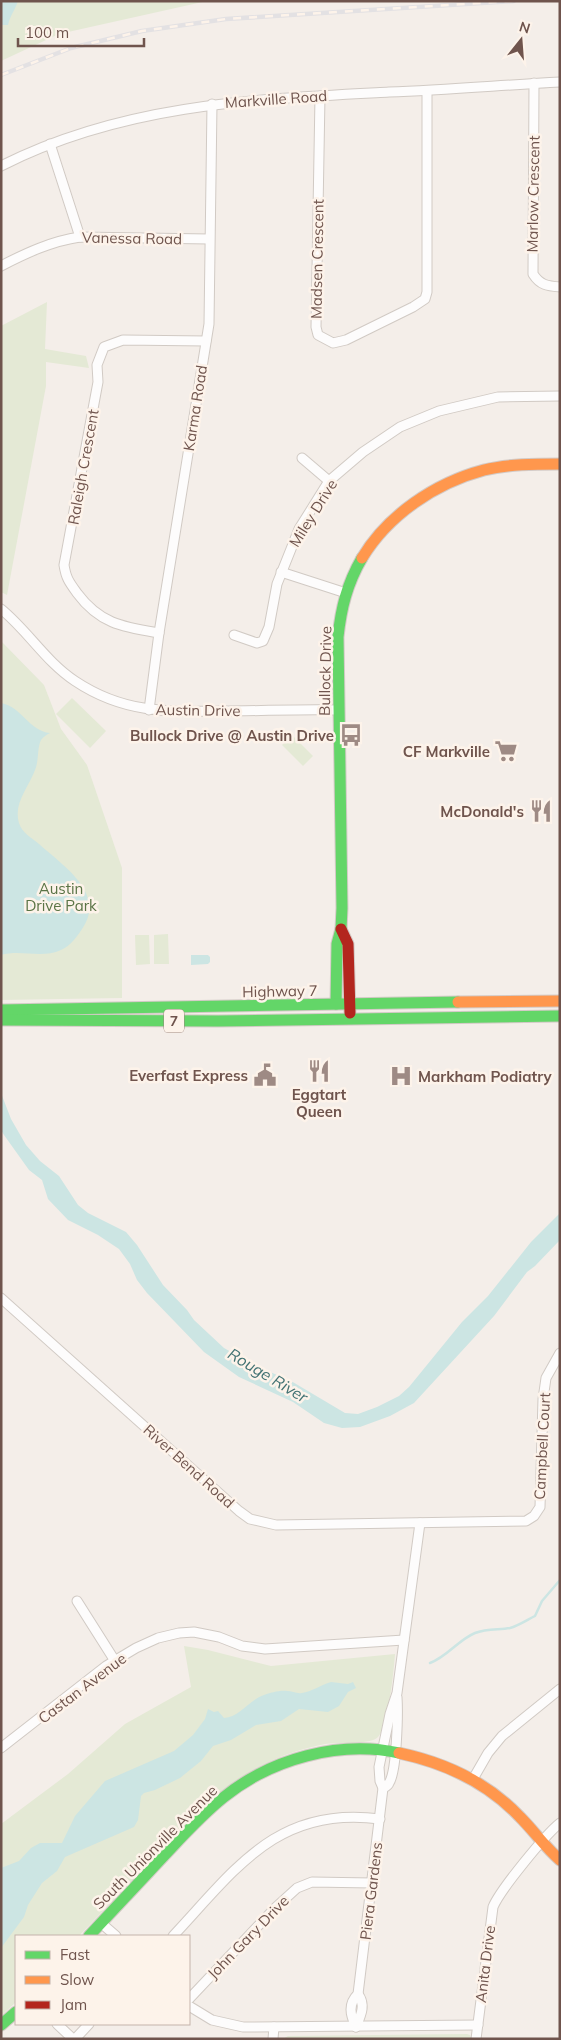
<svg xmlns="http://www.w3.org/2000/svg" width="561" height="2040" font-family="Mulish,sans-serif">
<rect width="100%" height="100%" fill="#f4eee9"/>
<g fill="#e4e9d5">
<path d="M1,1H207L59,34L1,61Z"/>
<path d="M47,302L45,349L86,356L89,368L46,362V386L7,595L1,592V326Z"/>
<path d="M1,641L44,685L61,729L87,765L122,868V998L1,1000Z"/>
<path d="M72,698L106,731L90,748L56,714Z"/>
<path d="M292,735L313,756L303,766L282,745Z"/>
<path d="M168,934L169,964H154V935Z"/>
<path d="M135,935H149L150,964L136,965Z"/>
<path d="M184,1646L208,1650L271,1666L395,1654C394,1669 388,1730 377,1738C367,1745 338,1742 325,1744C306,1748 288,1753 271,1761C224,1781 192,1818 157,1854C131,1881 105,1909 79,1936H16V2002L1,2016V1824L68,1774L125,1724L191,1687Z"/>
<path d="M467,2034L470,2035L471,2039H283L288,2036Z"/>
</g>
<g fill="#cce5e3">
<path d="M1,1H18C15,10 10,16 8,25H1Z"/>
<path d="M1,703C22,707 29,731 50,733C48,734 43,737 41,740C37,748 39,761 35,770C29,787 13,803 19,823C22,833 31,837 39,844C62,865 107,893 82,929C77,937 70,946 61,950C41,959 21,949 1,955Z"/>
<path d="M191,955H208L210,957V962L208,964L191,965Z"/>
<path d="M1,1093L11,1119L26,1145L40,1161L59,1176L78,1205L88,1213L126,1232L137,1245L163,1285L187,1310L194,1320L224,1348L254,1365L291,1381L345,1413L358,1414L377,1407L399,1396L409,1387L462,1322L488,1296L531,1242L560,1213V1240L535,1266L527,1272L494,1316L414,1403L390,1416L360,1427L342,1428L324,1423L293,1402L239,1377L204,1352L147,1293L137,1280L130,1264L119,1249L98,1235L68,1220L48,1199L42,1180L29,1170L4,1135L1,1130Z"/>
<path d="M331,1682L348,1684L353,1682L356,1688L348,1692L339,1706L328,1712L299,1709L281,1721L256,1725L231,1740L213,1746L201,1761L180,1778L155,1790L144,1793L141,1796L138,1820L134,1827L65,1857L57,1871L42,1883L28,1905L24,1917L1,1948V1868L19,1861L31,1848L40,1843H62L75,1816L105,1781L174,1751L193,1735L205,1719L208,1709L214,1712L218,1711L224,1718C240,1717 249,1700 264,1695C270,1693 280,1690 287,1691C292,1691 297,1694 302,1693C311,1692 321,1685 331,1682Z"/>
</g>
<g fill="none" stroke-linecap="round" stroke-linejoin="round">
<path stroke="#cce5e3" stroke-width="2.5" d="M430,1663C447,1657 458,1640 475,1633C487,1628 499,1630 510,1628C518,1626 527,1620 535,1616L542,1601L560,1580"/>
<defs>
<g id="street">
<path d="M534,83L533,274C540,285 547,286 560,287"/>
<path d="M320,96L316,327L318,335L333,343L346,340L413,307L425,299L427,292V91"/>
<path d="M50,144L80,237"/>
<path d="M1,166C123,104 255,99 389,92C446,90 503,85 560,82"/>
<path d="M1,266C26,253 52,241 80,237L209,239"/>
<path d="M302,458L329,481"/>
<path d="M281,572L346,593"/>
<path d="M1,609C28,631 46,662 75,681C123,713 166,712 221,711C261,711 300,709 339,710"/>
<path d="M159,633C123,627 100,624 77,593C69,582 66,578 64,565L98,382L97,365L104,347L123,340L206,341"/>
<path d="M234,635L257,643L263,641L269,627L277,584L299,529L329,481L363,452L400,427L439,411L498,397L560,396"/>
<path d="M149,710L159,633L209,324L212,104"/>
<path d="M1,1298L239,1511L250,1519L276,1525L526,1521L534,1516L540,1507L543,1399L546,1378L560,1353"/>
<path d="M77,1601L115,1661"/>
<path d="M1,1748L106,1666L136,1648L158,1638L179,1633L194,1632L219,1637L242,1646L265,1649L404,1640"/>
<path d="M473,1779L488,1753L502,1736L560,1689"/>
<path d="M383,1788C385,1787 388,1786 389,1783C397,1771 398,1713 397,1697"/>
<path d="M101,1923L116,1936"/>
<path d="M173,1936C235,1870 277,1805 380,1819"/>
<path d="M189,1999L275,1908L297,1888L312,1882L372,1883"/>
<path d="M189,2006L212,2020L243,2027L478,2025"/>
<path d="M57,2024L73,2039"/>
<path d="M356,2027C350,2014 348,2004 358,1994L383,1788L380,1781L379,1767L390,1714L397,1693L420,1523"/>
<path d="M356,2027C361,2015 366,2005 358,1994"/>
<path d="M75,2039L89,2024"/>
<path d="M273,2039L274,2027"/>
<path d="M476,2039L493,1907C500,1890 545,1835 560,1823"/>
</g>
<g id="fast">
<path d="M336,1004L337,944L341,929L342,908L338,637C341,608 347,584 362,558"/>
<path d="M1,1010L458,1002"/>
<path d="M1,1020L218,1021L560,1016"/>
<path d="M89,1936C112,1911 136,1886 159,1861C180,1839 200,1816 224,1797C271,1759 339,1740 399,1753"/>
<path d="M1,2025L16,2012"/>
</g>
<g id="slow">
<path d="M362,558C388,515 435,483 484,470C508,464 535,464 560,464"/>
<path d="M458,1002L560,1001"/>
<path d="M399,1753C446,1763 487,1782 520,1817C534,1831 545,1847 560,1860"/>
</g>
<path id="jam" d="M341,929L348,944L350,1013"/>
</defs>
<use href="#street" stroke="#d1cac4" stroke-width="11"/>
<use href="#fast" stroke="#d3cac6" stroke-width="13"/>
<use href="#slow" stroke="#d3cac6" stroke-width="13"/>
<use href="#jam" stroke="#d3cac6" stroke-width="13"/>
<use href="#street" stroke="#fdfcfc" stroke-width="9"/>
<use href="#fast" stroke="#63d668" stroke-width="11"/>
<use href="#slow" stroke="#ff974d" stroke-width="11"/>
<use href="#jam" stroke="#b3261e" stroke-width="11"/>
<defs>
<path id="rail" d="M1,75L71,48L142,31L226,19L514,1"/>
</defs>
<use href="#rail" stroke="#e3e1e3" stroke-width="4.5"/>
<use href="#rail" stroke="#fdf3ea" stroke-width="2.5" stroke-dasharray="8" stroke-linecap="butt"/>
</g>
<defs>
<symbol id="bus-bare" viewBox="-9 -9 18 18"><path d="M-5-6H5V4H4V6H2V4H-2V6H-4V4H-5ZM-3.5-4V0h7V-4ZM-3.5 1.2v1.5H-2V1.2ZM2 1.2v1.5H3.5V1.2Z" fill="#9e8a84" stroke="#fdf3ea" stroke-width="2.5" paint-order="stroke"/></symbol>
<symbol id="supermarket-bare" viewBox="-9 -9 18 18"><path d="M-6-5.5h2.5l.6 2H6L4.5 2H-2.5L-4.4-4H-6ZM-1.5 3.2a1.3 1.3 0 1 0 .1 0ZM3 3.2a1.3 1.3 0 1 0 .1 0Z" fill="#9e8a84" stroke="#fdf3ea" stroke-width="2.5" paint-order="stroke"/></symbol>
<symbol id="restaurant-bare" viewBox="-9 -9 18 18"><path d="M-5-6h1v4h1v-4h1v4h1v-4h1v5L-1.5 .5V6h-2V.5L-5-1ZM5-6V6H3V1.5H1.5Q1.5-4 5-6Z" fill="#9e8a84" stroke="#fdf3ea" stroke-width="2.5" paint-order="stroke"/></symbol>
<symbol id="civic-bare" viewBox="-9 -9 18 18"><path d="M-.6-6.5H3V-4.5H.6V-3L4-1V1h2V6H-6V1h2V-1L-.6-3ZM-1.2 2.5V6h2.4V2.5Z" fill="#9e8a84" stroke="#fdf3ea" stroke-width="2.5" paint-order="stroke"/></symbol>
<symbol id="hospital-bare" viewBox="-9 -9 18 18"><path d="M-5-5h3v3.5h4V-5h3V5h-3V1.5h-4V5h-3Z" fill="#9e8a84" stroke="#fdf3ea" stroke-width="2.5" paint-order="stroke"/></symbol>
</defs>
<g fill-rule="evenodd">
<use href="#bus-bare" x="335" y="719" width="32" height="32"/>
<use href="#supermarket-bare" x="490" y="735" width="32" height="32"/>
<use href="#restaurant-bare" x="525" y="795" width="32" height="32"/>
<use href="#restaurant-bare" x="303" y="1055" width="32" height="32"/>
<use href="#civic-bare" x="249" y="1059" width="32" height="32"/>
<use href="#hospital-bare" x="385" y="1060" width="32" height="32"/>
</g>
<g text-anchor="middle" dominant-baseline="central" stroke-width="5" stroke-linejoin="round" paint-order="stroke">
<rect fill="#fdf3ea" stroke="#9a847c" stroke-width="1" x="164" y="1009.5" width="20" height="23" rx="4"/>
<g font-size="14" font-weight="bold" fill="#6f544d">
<text x="174" y="1021">7</text>
</g>
<g font-size="15" fill="#6f544d" stroke="#fdf3ea">
<text transform="translate(276 99) rotate(-4)">Markville Road</text>
<text transform="translate(533 194) rotate(-89)">Marlow Crescent</text>
<text transform="translate(132 238) rotate(1)">Vanessa Road</text>
<text transform="translate(317 259) rotate(-89)">Madsen Crescent</text>
<text transform="translate(195 408) rotate(-81)">Karma Road</text>
<text transform="translate(83 467) rotate(-80)">Raleigh Crescent</text>
<text transform="translate(313 513) rotate(-58)">Miley Drive</text>
<text transform="translate(325 671) rotate(-89)">Bullock Drive</text>
<text transform="translate(198 710) rotate(1)">Austin Drive</text>
<text transform="translate(280 991) rotate(-1)">Highway 7</text>
<text transform="translate(542 1446) rotate(-87)">Campbell Court</text>
<text transform="translate(189 1466) rotate(42)">River Bend Road</text>
<text transform="translate(82 1688) rotate(-37)">Castan Avenue</text>
<text transform="translate(155 1847) rotate(-45)">South Unionville Avenue</text>
<text transform="translate(371 1891) rotate(-83)">Piera Gardens</text>
<text transform="translate(248 1937) rotate(-46)">John Gary Drive</text>
<text transform="translate(485 1964) rotate(-83)">Anita Drive</text>
</g>
<g font-size="15" font-weight="bold" fill="#6f544d" stroke="#fdf3ea" text-anchor="end">
<text x="334" y="735">Bullock Drive @ Austin Drive</text>
<text x="490" y="751">CF Markville</text>
<text x="524" y="811">McDonald's</text>
<text x="248" y="1075">Everfast Express</text>
<text x="418" y="1076" text-anchor="start">Markham Podiatry</text>
<text x="319" y="1094" text-anchor="middle">Eggtart<tspan x="319" dy="17">Queen</tspan></text>
</g>
<g font-size="15" fill="#5a7446" stroke="#fdf3ea">
<text x="61" y="888">Austin<tspan x="61" dy="17">Drive Park</tspan></text>
</g>
<g font-size="16" font-style="italic" fill="#427273" stroke="#fdf3ea">
<text transform="translate(268 1375) rotate(31)">Rouge River</text>
</g>
</g>
<rect width="561" height="2040" fill="none" stroke="#6f544d" stroke-width="5"/>
<rect x="15" y="1935" width="175" height="90" fill="#fdf3ea" stroke="#c4b3ab"/>
<rect x="25" y="1951" width="25" height="8" fill="#63d668" stroke="#c4b3ab"/>
<text x="60" y="1960" font-size="15" fill="#6f544d">Fast</text>
<rect x="25" y="1976" width="25" height="8" fill="#ff974d" stroke="#c4b3ab"/>
<text x="60" y="1985" font-size="15" fill="#6f544d">Slow</text>
<rect x="25" y="2001" width="25" height="8" fill="#b3261e" stroke="#c4b3ab"/>
<text x="60" y="2010" font-size="15" fill="#6f544d">Jam</text>
<g transform="translate(521 40) rotate(17)" stroke="#fdf3ea" stroke-width="4" paint-order="stroke">
<path d="M0-4L9 19L0 12L-9 19Z" fill="#6f544d"/>
<text y="-8" font-size="14" font-weight="bold" text-anchor="middle" fill="#6f544d">N</text>
</g>
<path d="M18 38v8h126v-8" fill="none" stroke="#6f544d" stroke-width="2.5"/>
<text x="25" y="38" font-size="15" fill="#6f544d" stroke="#fdf3ea" stroke-width="4" paint-order="stroke">100 m</text>
</svg>
